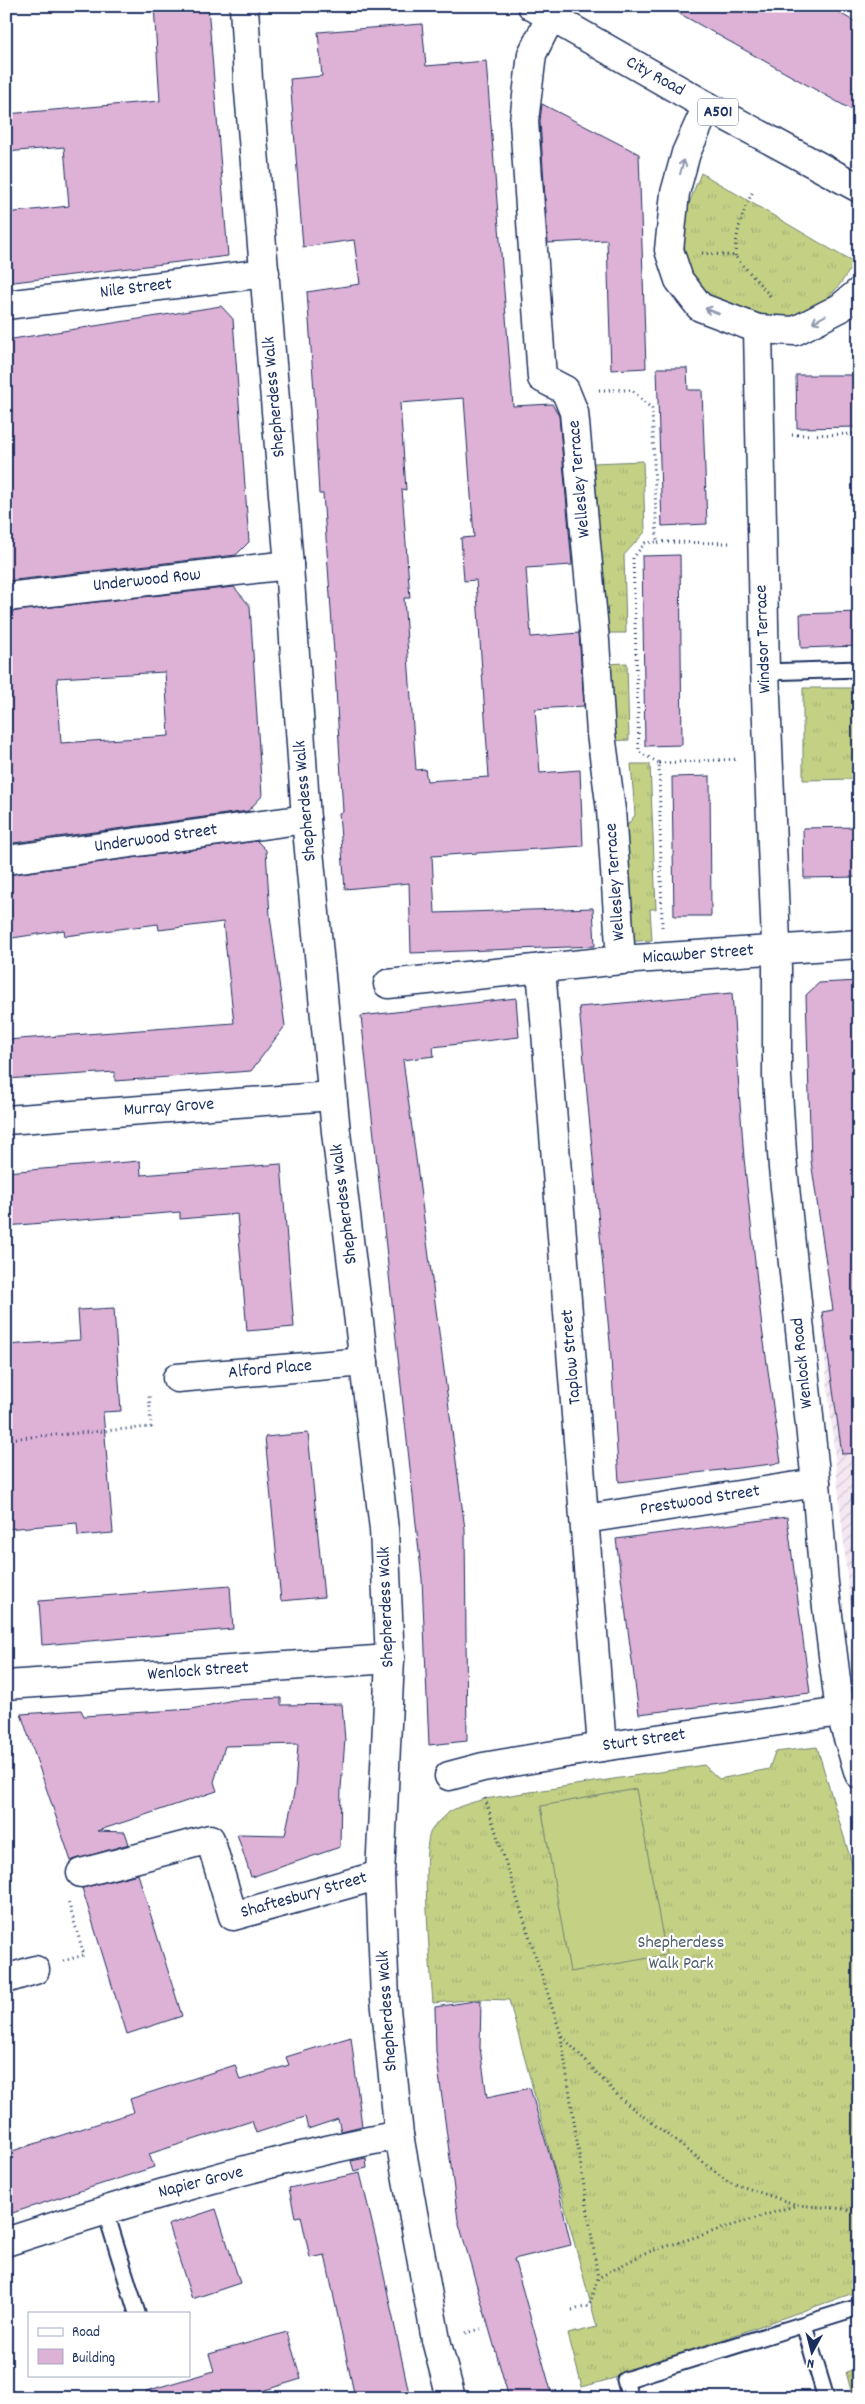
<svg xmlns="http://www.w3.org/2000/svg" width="865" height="2404" font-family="Dekko,sans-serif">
<defs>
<pattern id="industrial-furrows" width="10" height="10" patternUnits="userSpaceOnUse" patternTransform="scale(1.25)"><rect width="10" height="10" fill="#f5e8f3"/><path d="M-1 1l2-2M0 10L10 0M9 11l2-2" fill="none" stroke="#d1c7d3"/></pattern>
<pattern id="grass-tufts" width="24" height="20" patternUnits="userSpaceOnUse" patternTransform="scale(1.25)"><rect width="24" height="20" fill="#c4d185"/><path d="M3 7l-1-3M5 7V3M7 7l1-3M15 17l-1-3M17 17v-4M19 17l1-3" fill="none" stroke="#a8b475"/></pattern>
<pattern id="garden-furrows" width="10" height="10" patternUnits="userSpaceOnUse" patternTransform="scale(1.25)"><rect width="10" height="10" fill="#c4d185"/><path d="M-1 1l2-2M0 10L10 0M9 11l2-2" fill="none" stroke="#a8b475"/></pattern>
</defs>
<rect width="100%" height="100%" fill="#fff"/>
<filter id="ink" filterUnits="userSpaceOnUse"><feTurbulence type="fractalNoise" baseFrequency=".02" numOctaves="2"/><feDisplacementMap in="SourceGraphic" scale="10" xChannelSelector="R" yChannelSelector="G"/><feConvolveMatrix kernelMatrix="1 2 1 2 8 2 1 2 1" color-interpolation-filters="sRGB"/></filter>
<g filter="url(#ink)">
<path fill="url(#industrial-furrows)" d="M859,1305V1654L851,1613L824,1351L822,1312Z"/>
<g fill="url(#grass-tufts)" stroke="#708072">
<path d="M701,173L854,263C841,285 826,305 801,315C795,317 788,317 782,317C745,319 701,301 687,265C685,261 686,255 685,250C682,218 689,202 701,173Z"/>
<path d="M643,461L645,532L624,555L626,633H604L593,463Z"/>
<path d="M627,663L629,740L610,741L606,664Z"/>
<path d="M803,688H859V779L803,780Z"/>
<path d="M631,764H650L656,909H650L652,940L625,942L620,835L635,815Z"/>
<path d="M817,1747L859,1887V2291L611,2379L582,2387L568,2334L597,2327L509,2000L480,1999L433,2003C431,1975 420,1849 431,1831C447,1808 460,1806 485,1799L704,1765L719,1779L769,1769L775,1752Z"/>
</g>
<path fill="url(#garden-furrows)" stroke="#708072" d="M859,2368V2398H853L846,2372Z"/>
<path fill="#c4d185" stroke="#708072" d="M636,1789L666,1955L570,1972L541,1806Z"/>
<g fill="#deb2d6" stroke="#1b2f5e" fill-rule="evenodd">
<path d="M154,6H208L228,256L6,283V213L69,206L64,147L6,152V114L160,101Z"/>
<path d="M666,6H827L859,24V114Z"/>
<path d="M422,24L426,66L486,61L513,406L552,404L559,416L572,565L526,568L531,637L579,633L584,706L535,709L540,773L580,770L583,846L432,856L435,913L593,908L595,946L411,953L409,883L345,889L339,813L343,812L334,653L323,494H319L315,419H316L307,292L360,284L354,240L303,247L290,79L322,76L318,32ZM464,398L474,537L461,538L464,581L476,580L489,777L427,781L425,769L416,770L404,598H410L402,489L406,490L400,403Z"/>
<path d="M542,104L639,154L646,368L611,370L607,240L548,243L540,121Z"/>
<path d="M221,306L233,319L249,542L236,555L6,581V340Z"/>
<path d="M657,368H687L688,390H702L707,524L662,526Z"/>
<path d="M796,375H859V427L797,428Z"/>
<path d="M680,555L682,745L645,746L642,556Z"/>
<path d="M234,587L250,606L262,796L248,811L6,844V612ZM165,672L169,736L61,743L57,678Z"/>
<path d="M859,612V646L801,648L800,614Z"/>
<path d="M710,776L711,916H674L672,777Z"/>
<path d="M859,827V877L804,878L803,828Z"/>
<path d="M257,841L266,850L270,916L285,1026L251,1071L115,1081V1072L6,1079V1040L234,1023L223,922L159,930L158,924L65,936L64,930L6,939V875Z"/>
<path d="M859,981V1453L842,1454L822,1312L833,1310L811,1161L806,995L819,983Z"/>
<path d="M732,993L744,1158L762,1328L781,1463L619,1482L610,1343L579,1007Z"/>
<path d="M516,998L519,1037L433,1047L434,1056L403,1060L465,1529L467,1741L429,1745L422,1579L361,1016Z"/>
<path d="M140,1161L141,1175L281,1164L294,1327L247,1331L237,1214L180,1219V1212L6,1226V1172Z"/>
<path d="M114,1308L121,1411L103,1412L113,1533L78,1536L77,1523L6,1529V1345L80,1340L78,1310Z"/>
<path d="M308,1433L324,1597L281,1601L265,1437Z"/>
<path d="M787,1517L810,1693L639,1714L616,1539Z"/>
<path d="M230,1586L233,1629L42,1645L39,1601Z"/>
<path d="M281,1698V1705L342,1704L345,1740L341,1788L340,1847L251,1877L237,1834L285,1835L295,1788L298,1744L225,1746L214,1782L217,1791L97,1831L125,1832L129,1844L71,1861L21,1714L81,1710L84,1716L192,1709L233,1700Z"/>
<path d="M138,1874L182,2016L127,2034L82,1888Z"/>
<path d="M481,2000L480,2048L487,2097L530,2088L553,2167L571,2245L514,2259L553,2398H509L458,2220L436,2052L435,2007Z"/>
<path d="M351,2037L362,2126L341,2131L338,2119L308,2129L305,2117L256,2133L252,2121L149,2154L154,2167L6,2215V2153L134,2112L130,2099L235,2065L240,2080L289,2065L286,2057Z"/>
<path d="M366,2158L367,2168L354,2171L351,2161Z"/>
<path d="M360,2173L377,2243L410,2398H355L325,2255L310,2258L301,2216L295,2217L289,2188Z"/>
<path d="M216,2209L240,2283L192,2299L168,2225Z"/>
<path d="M287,2332L301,2379L239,2398H147L146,2391L214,2371L209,2354Z"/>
</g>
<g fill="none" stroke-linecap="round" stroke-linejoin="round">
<defs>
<g id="lane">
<path d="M765,672L859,669"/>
<path d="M105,2210L137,2313"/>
<path d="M804,2325L826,2398"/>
<path d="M630,2398L625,2380L859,2307"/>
</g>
<g id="street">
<path d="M550,18L532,54L524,121L542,378L565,390L574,412L595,641L601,734L611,810L621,960"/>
<path d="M707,106L686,153L675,193L669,250L679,280L700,307L758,329L795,331L840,308L859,292"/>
<path d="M6,305L265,273"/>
<path d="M758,329L765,672L777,967V1077L783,1168L816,1483L824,1583L840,1712L859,1774"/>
<path d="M6,597L289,565"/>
<path d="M6,860L306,819"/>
<path d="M541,968L602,1747"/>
<path d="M388,984L621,960L859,944"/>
<path d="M177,1378L364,1362"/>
<path d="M585,1519L816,1483"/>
<path d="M6,1685L390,1659"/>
<path d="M449,1776L483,1767L602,1747L840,1712"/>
<path d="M81,1873L210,1839L233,1916L380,1875"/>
<path d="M6,1979L35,1970"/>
<path d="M6,2242C135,2200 266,2160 399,2135"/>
</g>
<g id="secondary">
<path d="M244,6L248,80L289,565L306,819L336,1132L384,1529L390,1659L380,1875L385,1999L399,2135L436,2340L451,2398"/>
<path d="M6,1120L332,1096"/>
</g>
<path id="highway" d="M532,6L707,106L859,188"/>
</defs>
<use href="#lane" stroke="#1b2f5e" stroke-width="19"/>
<use href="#street" stroke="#1b2f5e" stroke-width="31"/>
<use href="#secondary" stroke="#1b2f5e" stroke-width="31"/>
<use href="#highway" stroke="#1b2f5e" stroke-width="31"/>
<g stroke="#1b2f5e" stroke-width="3" stroke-dasharray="1 4" stroke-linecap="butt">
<path d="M702,253L735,256L772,298"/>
<path d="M735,256C736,232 742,213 753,191"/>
<path d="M599,390H632L652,409L657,542L645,543L633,558L639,752L659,763L662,927"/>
<path d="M792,435L859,434"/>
<path d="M658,542L731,543"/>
<path d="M659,763L738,759"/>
<path d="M6,1439L151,1427L149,1394"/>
<path d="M485,1798L561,2035L622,2100L729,2182L797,2205L859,2210"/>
<path d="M63,1961L84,1955L68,1901"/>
<path d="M561,2036L598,2278"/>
<path d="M572,2310L589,2306L598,2278L645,2253L797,2205"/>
<path d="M466,2333L481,2329"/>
</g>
<use href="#lane" stroke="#fff" stroke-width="15"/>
<use href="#street" stroke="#fff" stroke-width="28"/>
<use href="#secondary" stroke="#fff" stroke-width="28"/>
<use href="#highway" stroke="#fff" stroke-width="28"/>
</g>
<defs><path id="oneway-shaft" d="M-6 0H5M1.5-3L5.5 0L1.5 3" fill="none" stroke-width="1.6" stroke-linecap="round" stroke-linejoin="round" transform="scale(1.25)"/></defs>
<g stroke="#8d97ae">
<use href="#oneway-shaft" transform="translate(682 167) rotate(-75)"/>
<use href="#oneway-shaft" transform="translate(712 311) rotate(-159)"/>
<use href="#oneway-shaft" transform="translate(819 319) rotate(151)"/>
</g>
</g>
<g text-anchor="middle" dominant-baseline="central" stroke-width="4.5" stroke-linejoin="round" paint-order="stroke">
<rect fill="#fff" stroke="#5f6d8e" stroke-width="1" x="698" y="98.5" width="40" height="27" rx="4"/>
<g font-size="16" font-weight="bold" fill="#1b2f5e">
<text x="718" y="112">A501</text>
</g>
<g font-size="18" fill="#1b2f5e" stroke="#fff">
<text transform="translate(655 77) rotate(29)">City Road</text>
<text transform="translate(136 289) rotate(-7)">Nile Street</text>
<text transform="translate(275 397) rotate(-95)">Shepherdess Walk</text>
<text transform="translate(580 479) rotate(-95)">Wellesley Terrace</text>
<text transform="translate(147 581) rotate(-6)">Underwood Row</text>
<text transform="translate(764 639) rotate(-92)">Windsor Terrace</text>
<text transform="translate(306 801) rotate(-95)">Shepherdess Walk</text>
<text transform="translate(156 839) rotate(-8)">Underwood Street</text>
<text transform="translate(616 882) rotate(-94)">Wellesley Terrace</text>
<text transform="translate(698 955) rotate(-4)">Micawber Street</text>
<text transform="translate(169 1108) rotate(-4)">Murray Grove</text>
<text transform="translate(345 1204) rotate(-97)">Shepherdess Walk</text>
<text transform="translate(572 1357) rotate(-95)">Taplow Street</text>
<text transform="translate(803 1363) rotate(-96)">Wenlock Road</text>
<text transform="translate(270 1370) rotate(-5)">Alford Place</text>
<text transform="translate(700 1501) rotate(-9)">Prestwood Street</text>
<text transform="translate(387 1607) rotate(-92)">Shepherdess Walk</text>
<text transform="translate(198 1672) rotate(-4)">Wenlock Street</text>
<text transform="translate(644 1741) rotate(-8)">Sturt Street</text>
<text transform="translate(304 1896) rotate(-16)">Shaftesbury Street</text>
<text transform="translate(388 2011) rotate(-94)">Shepherdess Walk</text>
<text transform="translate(201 2183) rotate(-14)">Napier Grove</text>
</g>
<g font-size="18" fill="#4e606a" stroke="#fff">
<text x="681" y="1943">Shepherdess<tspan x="681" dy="21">Walk Park</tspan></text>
</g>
</g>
<rect width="865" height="2404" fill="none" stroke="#fff" stroke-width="25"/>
<rect x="12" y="12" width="840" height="2379" fill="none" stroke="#1b2f5e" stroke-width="2" filter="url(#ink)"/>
<rect x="28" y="2312" width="162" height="65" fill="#ffffff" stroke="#a4acbf"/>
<rect x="38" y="2328" width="25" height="8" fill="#ffffff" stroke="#a4acbf"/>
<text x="72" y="2336" font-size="15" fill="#1b2f5e">Road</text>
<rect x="38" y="2349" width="25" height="15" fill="#deb2d6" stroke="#a4acbf"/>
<text x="72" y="2362" font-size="15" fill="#1b2f5e">Building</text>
<g transform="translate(812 2352) rotate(187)" stroke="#ffffff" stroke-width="4" paint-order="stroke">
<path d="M0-4L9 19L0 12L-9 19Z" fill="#1b2f5e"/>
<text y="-8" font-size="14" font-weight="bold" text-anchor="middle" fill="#1b2f5e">N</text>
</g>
</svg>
